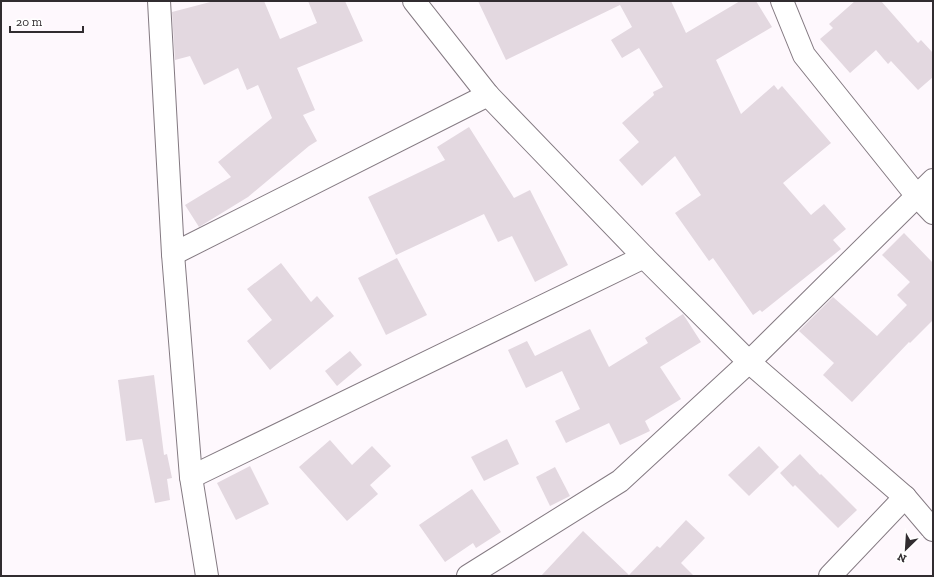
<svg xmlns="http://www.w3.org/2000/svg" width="934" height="577" font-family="'Zilla Slab',serif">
<rect width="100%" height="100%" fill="#fef8fd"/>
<g fill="#e3d8e0">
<path d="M214,1H264L280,39L317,23L308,1H345L363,41L297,68L315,110L303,115L317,141L309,146L248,197L199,227L185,205L231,177L218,162L272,118L258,85L247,90L238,68L204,85L190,56L175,60L172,12Z"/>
<path d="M478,1H671L686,33L740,1H756L772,27L716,60L741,114L774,85L778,90L782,86L831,143L783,183L811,215L824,204L846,229L833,240L841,249L762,312L760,310L753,315L713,258L709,261L675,213L701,195L675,156L642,186L619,160L639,142L622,123L654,95L653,92L663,87L639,48L622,58L611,40L632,27L620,5L506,60Z"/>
<path d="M855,1H881L918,43L921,40L933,53V77L918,90L891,61L888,64L876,50L850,73L820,39L833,28L829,24Z"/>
<path d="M469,127L514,198L530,190L568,265L535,282L512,236L498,242L484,214L396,255L368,197L445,160L437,147Z"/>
<path d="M904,233L933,263V320L910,343L909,342L852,402L823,375L834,363L799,331L833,297L877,336L907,305L897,295L910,282L882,255Z"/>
<path d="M397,258L427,315L386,335L358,278Z"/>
<path d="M281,263L311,302L317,296L334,316L270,370L247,341L272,320L247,289Z"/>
<path d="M683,314L701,342L660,367L681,399L645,421L650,431L620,445L609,423L566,443L555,421L580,409L562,371L526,388L508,350L527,341L535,356L590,329L609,367L648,343L645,338Z"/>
<path d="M350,351L362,365L337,386L325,371Z"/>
<path d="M154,375L164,455L167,454L172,478L167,479L170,500L155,503L142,439L126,441L118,380Z"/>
<path d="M507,439L519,464L484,481L471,457Z"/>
<path d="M330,440L352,465L372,446L391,466L370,485L378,494L347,521L299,467Z"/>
<path d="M759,446L779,467L749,496L728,475Z"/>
<path d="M800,454L820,475L821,474L857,510L838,528L795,485L793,487L780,473Z"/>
<path d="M250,466L269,504L236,520L217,483Z"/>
<path d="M555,467L570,496L550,506L536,477Z"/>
<path d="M472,489L501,532L476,548L473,543L445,562L419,525Z"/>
<path d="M686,520L705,538L681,563L694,576H541L583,531L629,575L657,546L660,548Z"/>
</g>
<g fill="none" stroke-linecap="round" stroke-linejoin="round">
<defs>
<g id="street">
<path d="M159,1L173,254L191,477L207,576"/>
<path d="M414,1L488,95L644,257L749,362L905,497L933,530"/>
<path d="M782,1L804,55L917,196L933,213"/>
<path d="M173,254L488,95"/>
<path d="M191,477L644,257"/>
<path d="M468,576L620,481L749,362L933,180"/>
<path d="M830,576L905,497"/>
</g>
</defs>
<use href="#street" stroke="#847a82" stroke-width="24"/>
<use href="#street" stroke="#fff" stroke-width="22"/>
</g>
<rect width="934" height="577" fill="none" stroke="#312c30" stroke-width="4"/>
<g transform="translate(906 549) rotate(205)" stroke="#ffffff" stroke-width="3" paint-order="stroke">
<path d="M0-3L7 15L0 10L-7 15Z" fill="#312c30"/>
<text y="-6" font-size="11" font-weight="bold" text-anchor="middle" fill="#312c30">N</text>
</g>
<path d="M10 26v6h73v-6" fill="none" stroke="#312c30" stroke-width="2"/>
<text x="16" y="26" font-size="12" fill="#312c30" stroke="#ffffff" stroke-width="3" paint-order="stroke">20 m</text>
</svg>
